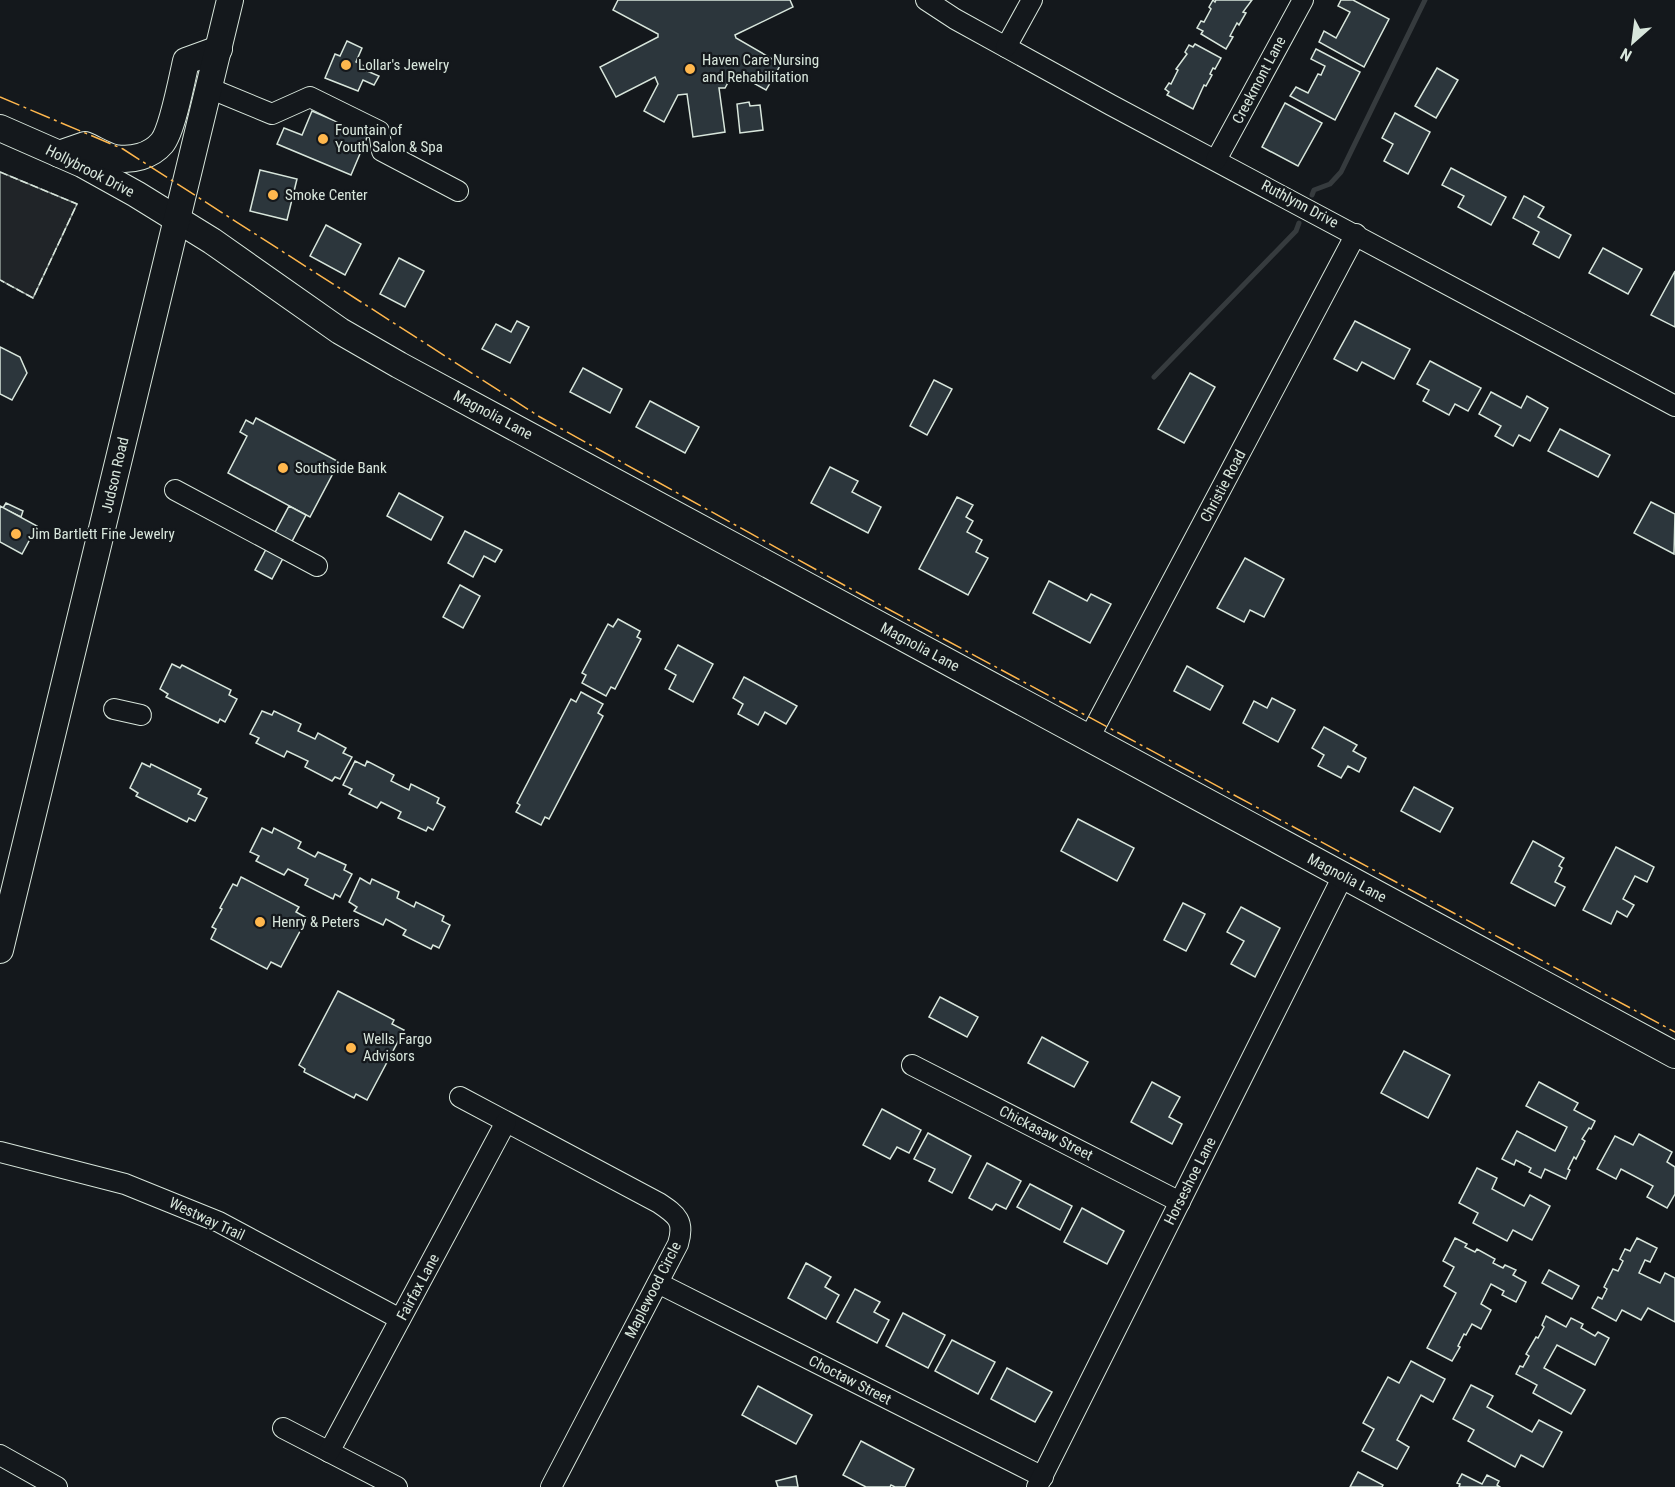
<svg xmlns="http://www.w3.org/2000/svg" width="1675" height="1487" font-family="'Roboto Condensed',sans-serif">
<rect width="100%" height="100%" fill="#14181c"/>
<path fill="#202428" stroke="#939e99" stroke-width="1.5" d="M0,172L77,204L33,298L0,280Z"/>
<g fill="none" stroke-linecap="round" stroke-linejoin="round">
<g stroke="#363b3e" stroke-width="5">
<path d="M1312,195L1314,190L1330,184L1341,172L1425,0"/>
<path d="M1154,377L1296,231L1299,223"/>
</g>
</g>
<g fill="#2c363c" stroke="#d8e6dc" stroke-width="1.5">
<path d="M618,0H790L793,7L735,35L736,38L781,64L766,90L734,72L725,88H719L725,132L693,137L687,94L678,95L664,122L644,111L658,84L655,77L616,97L600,67L658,37V34L613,10Z"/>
<path d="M1213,0L1215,2L1216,0H1252L1243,12L1246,13L1239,25L1237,23L1230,36L1233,37L1226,49L1201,34L1203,31L1197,28L1201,21L1204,22L1211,9L1209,7Z"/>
<path d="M1341,0H1353L1389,19L1364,67L1319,42L1324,31L1336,38L1350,12L1338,6Z"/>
<path d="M347,41L362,48L356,62L368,68L367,71L379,76L374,85L363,80L358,91L325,78L335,54L340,56Z"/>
<path d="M1195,44L1221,58L1215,69L1213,68L1210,74L1212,75L1206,86L1204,85L1193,109L1167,95L1169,92L1165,89L1169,83L1171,84L1178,70L1176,69L1187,54L1185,52L1189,45L1193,47Z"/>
<path d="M1316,49L1360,72L1335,120L1290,96L1296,87L1308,93L1318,74L1321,75L1325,66L1311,59Z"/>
<path d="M1437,68L1458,80L1436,118L1415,106Z"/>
<path d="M749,102L750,106L760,105L763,130L740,133L737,104Z"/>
<path d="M1285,103L1322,123L1298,166L1262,147Z"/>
<path d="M312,111L368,135L351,175L277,144L284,128L302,135Z"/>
<path d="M1395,113L1430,132L1408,174L1384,161L1393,144L1382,138Z"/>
<path d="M1451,168L1506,197L1491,225L1458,207L1464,196L1442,185Z"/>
<path d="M260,170L297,179L287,220L250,211Z"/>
<path d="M1524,196L1544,207L1538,217L1571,235L1559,258L1533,244L1539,232L1513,218Z"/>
<path d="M326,225L361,244L345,275L310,256Z"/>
<path d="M1603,248L1642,269L1628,294L1589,273Z"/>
<path d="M399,258L424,271L405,307L380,294Z"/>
<path d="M1675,271V327L1651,315Z"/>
<path d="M517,321L529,327L510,363L482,349L496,324L511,332Z"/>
<path d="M1355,321L1410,349L1394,379L1362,362L1357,371L1334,359Z"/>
<path d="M0,347L20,357L27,373L12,400L0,394Z"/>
<path d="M1430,361L1481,388L1468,411L1455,404L1449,415L1423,401L1429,390L1417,384Z"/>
<path d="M583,368L622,389L610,413L570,392Z"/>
<path d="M1190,373L1215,387L1184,443L1158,429Z"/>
<path d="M934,380L952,389L927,435L910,426Z"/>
<path d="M1491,392L1521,408L1527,396L1548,408L1530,441L1519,435L1513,446L1495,436L1501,426L1479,414Z"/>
<path d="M650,401L699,427L685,453L636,427Z"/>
<path d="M256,418L339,462L310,517L228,473L247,436L240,432L246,420L253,424Z"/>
<path d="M1560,429L1610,455L1598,477L1548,451Z"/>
<path d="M830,467L858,481L852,492L881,507L868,533L811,503Z"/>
<path d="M399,493L443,517L431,540L387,516Z"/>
<path d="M957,497L973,505L966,517L973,521L967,532L982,540L976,552L988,558L968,595L919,569Z"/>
<path d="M1651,502L1675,514L1674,554L1634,533Z"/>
<path d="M6,503L23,511L21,517L3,508Z"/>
<path d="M0,506L37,526L22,554L0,542Z"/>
<path d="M289,506L306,515L272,579L255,570Z"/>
<path d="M465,531L502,550L495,562L484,556L473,577L448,563Z"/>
<path d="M1245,558L1284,579L1264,617L1250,610L1244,622L1217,608Z"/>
<path d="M1049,581L1087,601L1091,594L1111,604L1090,643L1033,613Z"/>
<path d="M460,585L480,596L463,628L443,617Z"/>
<path d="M618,619L640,631L637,637L641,639L615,689L611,687L606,696L582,683L586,675L582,673L608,624L613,627Z"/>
<path d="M678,645L713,664L693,702L669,689L676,675L665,669Z"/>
<path d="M172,664L180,668L182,665L231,690L229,695L237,699L225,722L220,719L218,723L166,697L168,694L160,689Z"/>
<path d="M1187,666L1223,686L1210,710L1174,691Z"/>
<path d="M744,677L797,706L786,724L765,712L758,725L738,714L743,704L733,698Z"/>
<path d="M581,692L603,704L598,713L603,716L549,819L545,817L541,825L516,812L520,805L517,803L571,699L576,702Z"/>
<path d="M1272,698L1295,710L1278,742L1243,723L1254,701L1267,708Z"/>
<path d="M262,711L272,715L274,711L301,724L298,731L315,739L318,733L346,748L343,753L352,757L340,779L335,777L332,781L305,767L308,761L287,751L284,757L256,743L259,738L250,734Z"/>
<path d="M1324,727L1357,745L1353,751L1366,758L1359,772L1348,766L1341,778L1318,766L1324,755L1312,748Z"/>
<path d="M355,761L365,766L367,761L394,775L391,781L409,790L411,784L439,798L437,803L445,807L433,830L428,827L426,831L398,818L401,812L381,802L377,808L349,794L352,789L343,785Z"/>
<path d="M142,763L150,767L151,764L201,789L198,794L207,798L195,821L189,818L187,822L136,796L138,793L130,788Z"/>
<path d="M1414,787L1453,808L1440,832L1401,811Z"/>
<path d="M1078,819L1134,848L1117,881L1061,851Z"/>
<path d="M262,828L272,833L274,828L301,842L298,848L315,857L318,852L346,865L344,870L352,874L340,897L335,894L333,899L305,885L308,879L288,869L284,875L256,861L259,856L250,852Z"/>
<path d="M1533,841L1564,858L1559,866L1562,868L1555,882L1565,887L1555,906L1511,883Z"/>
<path d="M1616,847L1654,867L1647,882L1635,876L1623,899L1634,905L1627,917L1617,911L1611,924L1583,910Z"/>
<path d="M241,877L299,907L296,912L307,918L281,967L271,962L267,969L211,939L216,929L212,927L222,909L220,908L233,884L237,886Z"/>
<path d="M360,878L370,884L372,879L399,892L397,898L414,907L416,902L444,916L442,921L450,925L439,948L433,945L431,949L403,935L406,930L386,919L383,925L354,911L357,907L349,902Z"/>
<path d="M1183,903L1205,914L1186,951L1164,940Z"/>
<path d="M1241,907L1280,928L1255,977L1231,964L1244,941L1227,932Z"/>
<path d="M338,991L394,1020L392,1024L404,1030L367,1100L356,1094L354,1098L304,1072L305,1069L299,1065Z"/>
<path d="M940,997L978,1017L967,1037L929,1017Z"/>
<path d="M1042,1037L1088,1062L1074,1087L1028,1063Z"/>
<path d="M1404,1051L1450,1075L1428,1118L1381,1093Z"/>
<path d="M1152,1082L1180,1097L1169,1117L1182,1124L1172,1144L1131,1122Z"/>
<path d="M1539,1082L1578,1103L1574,1110L1595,1121L1591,1129L1589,1128L1582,1139L1585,1141L1576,1159L1574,1157L1568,1169L1570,1170L1566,1179L1545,1169L1541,1178L1529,1172L1531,1168L1516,1160L1514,1165L1502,1159L1517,1131L1555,1151L1567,1127L1526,1106Z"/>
<path d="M882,1109L921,1130L909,1153L897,1147L890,1159L863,1145Z"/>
<path d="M928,1133L971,1156L952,1193L929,1181L935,1169L914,1159Z"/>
<path d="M1639,1134L1672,1152L1667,1162L1675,1167V1194L1667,1208L1647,1197L1653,1186L1621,1169L1616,1179L1597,1169L1615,1136L1633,1145Z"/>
<path d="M987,1163L1021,1181L1006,1209L996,1204L992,1210L969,1198Z"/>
<path d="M1477,1168L1497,1178L1492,1189L1524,1206L1530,1195L1550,1206L1532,1240L1513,1230L1507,1241L1473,1223L1478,1213L1459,1203Z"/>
<path d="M1030,1184L1072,1206L1060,1230L1017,1207Z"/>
<path d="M1082,1208L1124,1231L1107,1264L1064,1242Z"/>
<path d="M1455,1238L1467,1244L1465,1247L1475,1252L1477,1249L1495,1259L1493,1263L1503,1268L1505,1265L1516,1270L1513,1275L1526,1282L1516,1302L1502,1295L1504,1291L1491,1284L1481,1304L1491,1310L1481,1329L1472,1324L1466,1335L1464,1334L1458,1346L1460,1347L1452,1361L1427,1348L1456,1293L1444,1286L1454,1267L1443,1261Z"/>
<path d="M1637,1238L1657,1248L1650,1262L1645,1260L1639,1273L1660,1283L1665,1273L1675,1278V1322L1648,1308L1641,1320L1622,1310L1616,1321L1592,1308L1598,1297L1602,1299L1607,1289L1604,1287L1613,1269L1618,1271L1623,1261L1620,1259L1625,1249L1630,1251Z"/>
<path d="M806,1263L831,1277L825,1287L839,1295L826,1319L788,1298Z"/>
<path d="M1549,1270L1579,1286L1572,1299L1542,1283Z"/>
<path d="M855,1289L880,1302L874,1312L889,1320L877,1343L837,1322Z"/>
<path d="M903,1313L945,1335L928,1368L886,1346Z"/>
<path d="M1546,1316L1566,1327L1571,1318L1583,1324L1581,1328L1595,1336L1598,1332L1609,1338L1595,1365L1557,1345L1544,1368L1585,1390L1571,1414L1533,1393L1537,1385L1516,1374L1520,1366L1523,1367L1529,1356L1526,1354L1536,1337L1538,1338L1544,1327L1542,1325Z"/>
<path d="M952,1340L995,1362L978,1394L935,1371Z"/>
<path d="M1411,1361L1445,1379L1433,1402L1421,1395L1397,1440L1409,1447L1397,1469L1362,1451L1374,1429L1363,1423L1388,1377L1399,1383Z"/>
<path d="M1007,1368L1052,1392L1035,1422L991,1399Z"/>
<path d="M1471,1385L1493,1396L1487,1407L1532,1432L1539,1420L1562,1432L1543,1467L1521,1455L1515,1467L1468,1441L1474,1430L1453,1419Z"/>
<path d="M758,1386L812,1415L796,1444L742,1415Z"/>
<path d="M861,1441L914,1469L905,1487H895L891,1485L890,1487H866L843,1475Z"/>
<path d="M1358,1472L1383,1485L1382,1487H1350Z"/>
<path d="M1462,1474L1482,1484L1487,1475L1499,1481L1497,1485L1500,1487H1459L1460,1484L1457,1483Z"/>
<path d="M796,1476L798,1487H778L776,1481Z"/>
</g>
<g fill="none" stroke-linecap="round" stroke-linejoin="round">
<defs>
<g id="minor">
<path d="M926,0L955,19L1111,105L1675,406"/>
<path d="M1006,47L1032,0"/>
<path d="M209,88L272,114L310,97L379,131L382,151L458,191"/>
<path d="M1216,160L1303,0"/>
<path d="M175,490L317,566"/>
<path d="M114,709L141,715"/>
<path d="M1089,738L1356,234"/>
<path d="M912,1065L1180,1202"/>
<path d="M460,1097L659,1203C677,1215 685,1221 678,1244L551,1487"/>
<path d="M0,1152L125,1184L219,1222L400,1319"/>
<path d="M658,1283L1043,1477"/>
<path d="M283,1428L397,1487"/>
<path d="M329,1452L506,1122"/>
<path d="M0,1455L57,1487"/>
<path d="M1037,1487L1343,876"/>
</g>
<g id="major">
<path d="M0,128L82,164L136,194L212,241L340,331L399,365L1675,1055"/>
<path d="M59,154L85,145C95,149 105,156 115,158C132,161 151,156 162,143C172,131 182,79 186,61L219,49"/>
<path d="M0,950L230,0"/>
</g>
</defs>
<use href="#minor" stroke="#d8e6dc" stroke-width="22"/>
<use href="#major" stroke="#d8e6dc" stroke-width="28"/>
<use href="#minor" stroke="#14181c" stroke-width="20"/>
<use href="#major" stroke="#14181c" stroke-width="26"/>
<path stroke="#d8e6dc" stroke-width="1.5" stroke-dasharray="8 3" stroke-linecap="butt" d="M0,172L77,204L33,298L0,280"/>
<path stroke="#ffb74d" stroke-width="1.5" stroke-dasharray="21 4.5 3 4.5" stroke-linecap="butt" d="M0,97L123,149L540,417L862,595L1675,1032"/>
</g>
<g fill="#ffb74d" stroke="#14181c" stroke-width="2">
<circle cx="346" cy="65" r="6"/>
<circle cx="690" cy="69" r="6"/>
<circle cx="323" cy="139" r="6"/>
<circle cx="273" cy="195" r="6"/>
<circle cx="283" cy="468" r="6"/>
<circle cx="16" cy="534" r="6"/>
<circle cx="260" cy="922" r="6"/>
<circle cx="351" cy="1048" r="6"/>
</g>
<g text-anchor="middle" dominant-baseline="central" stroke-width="4.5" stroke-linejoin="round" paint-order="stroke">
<g font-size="15" fill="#d8e6dc" stroke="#14181c" text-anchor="start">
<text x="702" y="60">Haven Care Nursing<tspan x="702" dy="17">and Rehabilitation</tspan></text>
<text x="358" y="65">Lollar's Jewelry</text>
<text x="335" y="130">Fountain of<tspan x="335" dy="17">Youth Salon &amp; Spa</tspan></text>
<text x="285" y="195">Smoke Center</text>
<text x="295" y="468">Southside Bank</text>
<text x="28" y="534">Jim Bartlett Fine Jewelry</text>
<text x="272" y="922">Henry &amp; Peters</text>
<text x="363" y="1039">Wells Fargo<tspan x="363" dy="17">Advisors</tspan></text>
</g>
<g font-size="15" fill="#d8e6dc" stroke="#14181c">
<text transform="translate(1259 80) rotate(-62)">Creekmont Lane</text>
<text transform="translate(90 171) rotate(27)">Hollybrook Drive</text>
<text transform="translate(1300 204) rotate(28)">Ruthlynn Drive</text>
<text transform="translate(493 415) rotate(28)">Magnolia Lane</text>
<text transform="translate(115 475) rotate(-77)">Judson Road</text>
<text transform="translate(1223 486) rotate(-62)">Christie Road</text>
<text transform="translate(920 647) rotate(28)">Magnolia Lane</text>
<text transform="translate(1347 878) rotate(28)">Magnolia Lane</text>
<text transform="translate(1046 1133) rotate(27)">Chickasaw Street</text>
<text transform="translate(1190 1181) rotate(-63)">Horseshoe Lane</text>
<text transform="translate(207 1219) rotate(25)">Westway Trail</text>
<text transform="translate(418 1287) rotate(-62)">Fairfax Lane</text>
<text transform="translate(653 1290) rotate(-63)">Maplewood Circle</text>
<text transform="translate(850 1380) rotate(27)">Choctaw Street</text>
</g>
</g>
<g transform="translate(1633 42) rotate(208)" stroke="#14181c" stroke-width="4.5" paint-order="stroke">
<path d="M0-4.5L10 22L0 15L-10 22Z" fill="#d8e6dc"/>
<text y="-9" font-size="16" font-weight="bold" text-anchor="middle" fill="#d8e6dc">N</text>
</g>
</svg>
